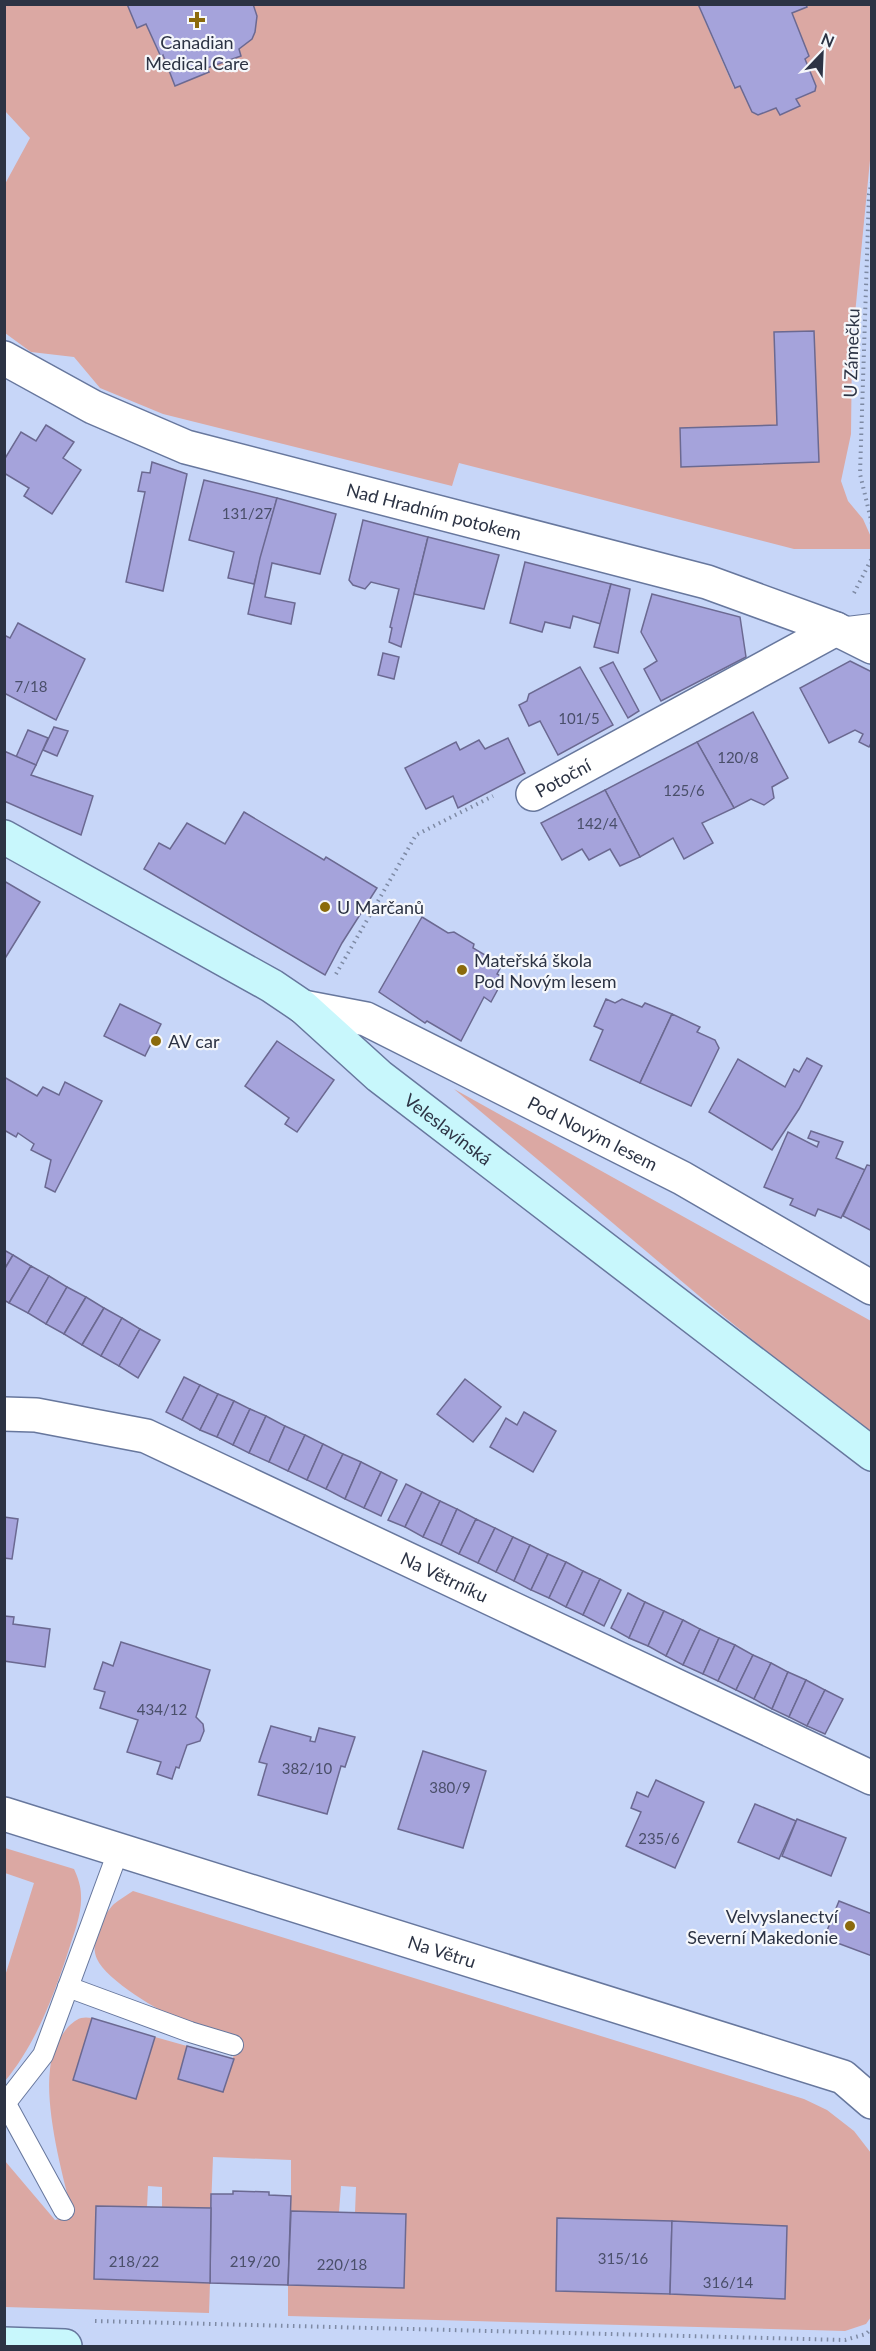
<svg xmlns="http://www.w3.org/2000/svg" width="876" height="2351" font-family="Lato,sans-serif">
<rect width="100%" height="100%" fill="#c7d6f8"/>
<g fill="#dba8a3" fill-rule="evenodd">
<path d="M5,5H127L137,27L146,24L160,56L163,55L175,86L209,71L207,68L252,39L255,32L253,5H698L734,88L740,86L752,112L758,115L776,108L780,115L800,106L796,99L815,90L816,85L805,59L809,56L792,13L806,7V5H871V150L852,345L851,434L841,481L848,501L863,519L871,537V549H794L459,463L452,486L163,414L100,388L74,357L31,352L5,333V184L30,138L5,111ZM813,331L818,462L777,425L774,333Z"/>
<path d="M454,1089L871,1321V1436L711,1306Z"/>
<path d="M5,1848L74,1869C78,1878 81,1886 81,1896C82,1913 74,1933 69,1949C54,1995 36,2044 5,2081V1976L34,1883L5,1873Z"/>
<path d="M133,1891L804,2099L827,2110L854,2131L871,2153V2317L866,2324L845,2331L288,2316V2285L355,2213L356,2187L341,2186L339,2212L291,2211V2160L213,2157L211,2208L162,2207V2187L148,2186L147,2207L96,2206L94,2279L210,2283L209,2313L5,2307V2161L55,2220L73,2215C62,2175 45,2109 50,2069C52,2052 58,2039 68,2027C76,2019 81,2016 92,2018L73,2080L135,2099L155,2037L187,2046L178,2079L223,2092L239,2037C220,2032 200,2029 182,2021C160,2012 106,1980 97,1959C89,1942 102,1916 114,1904C120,1899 127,1895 133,1891ZM557,2218L787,2226L785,2298L556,2291Z"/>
</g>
<g fill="#a5a3db" stroke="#6b6991" stroke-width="1.5">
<path d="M127,4H253L257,16L255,32L252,39L239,49L241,56L207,68L209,72L175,86L163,55L161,57L146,24L137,28Z"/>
<path d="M698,4H806L807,7L792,13L809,56L805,59L816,86L815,91L796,99L800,106L780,115L776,108L758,115L752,112L740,86L735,88Z"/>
<path d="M814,331L819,462L681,467L680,428L777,425L774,332Z"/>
<path d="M46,425L74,442L63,458L81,470L52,514L24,496L29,488L4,473V460L21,432L36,441Z"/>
<path d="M152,462L187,474L163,591L126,582L145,492L138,491L142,472L150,473Z"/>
<path d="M204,480L277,498L254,584L228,578L234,552L189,540Z"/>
<path d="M277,498L336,514L320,574L272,563L265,597L295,603L291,624L248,614L260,558Z"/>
<path d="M363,520L428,537L401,647L389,642L392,628L390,627L399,589L371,582L365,589L353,585L349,580Z"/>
<path d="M428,537L499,555L484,609L414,594Z"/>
<path d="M525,562L611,584L601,624L573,616L570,628L545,622L542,632L510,623Z"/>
<path d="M611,584L630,589L618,653L594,647Z"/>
<path d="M652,594L740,617L746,657L661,701L644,669L657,661L641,632Z"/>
<path d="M18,623L85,659L56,720L4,693V635L10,638Z"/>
<path d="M383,653L399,657L394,679L378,675Z"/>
<path d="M850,661L872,672V741L869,747L859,742L863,734L855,730L829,743L800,688Z"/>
<path d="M613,662L639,711L628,718L600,668Z"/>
<path d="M580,667L613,725L558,755L540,721L529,726L519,705L527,701L529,694Z"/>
<path d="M753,712L788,778L772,787L774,798L764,805L751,799L734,808L697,742Z"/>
<path d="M54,727L68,731L57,756L43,750Z"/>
<path d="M28,730L48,738L36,765L16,757Z"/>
<path d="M508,738L525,773L458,808L453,796L426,809L405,768L456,742L460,750L479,740L485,749Z"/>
<path d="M697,742L734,808L702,823L713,843L684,859L673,838L640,857L605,790Z"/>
<path d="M4,751L36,765L31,775L93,796L81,835L4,801Z"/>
<path d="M605,790L640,857L620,866L610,849L589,860L582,849L562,860L541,823Z"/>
<path d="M244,812L324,860L326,857L377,888L342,943L325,975L144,869L159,843L170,849L187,823L225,844Z"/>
<path d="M4,881L40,902L4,960Z"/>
<path d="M422,917L448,933L454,932L474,944L473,948L502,965L497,974L504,978L491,1002L484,997L461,1041L427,1021L425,1023L379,992Z"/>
<path d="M606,999L615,1003L622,999L642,1007L645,1003L672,1014L640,1083L590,1060L603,1030L594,1026Z"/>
<path d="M120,1004L161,1024L145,1056L104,1036Z"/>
<path d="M672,1014L700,1027L697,1032L715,1040L719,1048L691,1106L640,1083Z"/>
<path d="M277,1041L334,1080L297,1132L285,1124L289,1118L245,1086Z"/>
<path d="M807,1058L822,1066L799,1109L772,1150L709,1112L738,1059L785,1087L794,1069L799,1072Z"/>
<path d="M4,1077L37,1096L43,1087L59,1095L65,1082L102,1101L55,1192L45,1187L51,1160L31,1150L34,1144L18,1133L16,1137L4,1130Z"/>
<path d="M811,1131L843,1142L836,1158L865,1170L841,1218L818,1209L815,1216L790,1205L793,1199L764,1187L788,1132L817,1147L819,1142L808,1138Z"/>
<path d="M867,1165L872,1166V1231L843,1216Z"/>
<path d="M4,1250L13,1255L4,1270Z"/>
<path d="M13,1255L31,1266L9,1303L4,1300V1270Z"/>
<path d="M31,1266L49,1276L28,1313L9,1303Z"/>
<path d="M49,1276L67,1287L46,1324L28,1313Z"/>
<path d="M67,1287L86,1297L64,1334L46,1324Z"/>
<path d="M86,1297L104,1308L82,1345L64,1334Z"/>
<path d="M104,1308L122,1318L101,1356L82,1345Z"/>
<path d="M122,1318L140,1329L119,1366L101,1356Z"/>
<path d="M140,1329L160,1340L138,1378L119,1366Z"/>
<path d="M184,1377L200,1385L182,1420L166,1412Z"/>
<path d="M465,1379L501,1407L473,1442L437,1414Z"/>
<path d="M200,1385L218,1394L200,1430L182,1420Z"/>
<path d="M218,1394L234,1401L217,1437L200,1430Z"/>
<path d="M234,1401L250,1409L233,1445L217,1437Z"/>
<path d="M250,1409L266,1416L249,1453L233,1445Z"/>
<path d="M524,1412L556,1431L533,1472L490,1447L506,1418L517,1425Z"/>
<path d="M266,1416L285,1426L269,1462L249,1453Z"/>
<path d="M285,1426L305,1435L288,1471L269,1462Z"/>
<path d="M305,1435L323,1444L307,1480L288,1471Z"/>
<path d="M323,1444L343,1454L326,1489L307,1480Z"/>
<path d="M343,1454L361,1462L345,1499L326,1489Z"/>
<path d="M361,1462L381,1472L364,1508L345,1499Z"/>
<path d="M381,1472L397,1480L381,1516L364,1508Z"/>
<path d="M406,1484L422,1492L405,1527L388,1520Z"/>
<path d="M422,1492L440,1501L423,1537L405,1527Z"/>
<path d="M440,1501L457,1509L441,1545L423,1537Z"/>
<path d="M457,1509L476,1519L459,1554L441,1545Z"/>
<path d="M4,1517L18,1519L12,1559L4,1558Z"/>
<path d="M476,1519L495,1528L478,1563L459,1554Z"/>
<path d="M495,1528L513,1537L496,1572L478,1563Z"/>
<path d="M513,1537L530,1545L514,1581L496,1572Z"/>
<path d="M530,1545L548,1554L531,1590L514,1581Z"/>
<path d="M548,1554L566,1562L549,1598L531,1590Z"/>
<path d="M566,1562L583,1571L566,1607L549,1598Z"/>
<path d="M583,1571L600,1579L583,1615L566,1607Z"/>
<path d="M600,1579L621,1590L604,1626L583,1615Z"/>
<path d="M628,1593L645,1602L629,1638L611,1628Z"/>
<path d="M645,1602L664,1611L648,1646L629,1638Z"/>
<path d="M664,1611L683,1620L666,1656L648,1646Z"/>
<path d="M4,1616L14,1617L13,1624L50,1629L45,1667L4,1661Z"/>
<path d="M683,1620L700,1629L683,1665L666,1656Z"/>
<path d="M700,1629L719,1638L703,1674L683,1665Z"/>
<path d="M719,1638L735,1645L718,1681L703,1674Z"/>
<path d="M121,1642L210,1670L196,1717L203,1724L204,1731L200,1741L187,1745L179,1768L176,1767L172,1779L157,1774L161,1762L127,1752L138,1720L100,1708L105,1692L94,1689L103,1662L113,1666Z"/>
<path d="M735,1645L753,1655L736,1690L718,1681Z"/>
<path d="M753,1655L771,1663L754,1699L736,1690Z"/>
<path d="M771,1663L788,1672L772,1709L754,1699Z"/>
<path d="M788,1672L806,1680L789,1717L772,1709Z"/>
<path d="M806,1680L825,1690L807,1726L789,1717Z"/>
<path d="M825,1690L843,1699L825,1734L807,1726Z"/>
<path d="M271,1726L311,1737L310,1741L315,1742L319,1728L355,1737L345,1767L341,1766L327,1814L258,1795L267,1764L259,1762Z"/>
<path d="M423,1751L486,1771L463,1848L398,1829Z"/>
<path d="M656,1780L704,1802L675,1868L626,1846L641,1812L631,1808L637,1792L648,1797Z"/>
<path d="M755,1804L796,1821L779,1859L738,1842Z"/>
<path d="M797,1819L846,1838L831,1876L782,1856Z"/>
<path d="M839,1901L872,1914V1956L824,1938Z"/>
<path d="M92,2018L155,2037L136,2099L73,2080Z"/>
<path d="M187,2046L234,2059L223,2092L178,2079Z"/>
<path d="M233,2191L269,2192V2195L291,2196L288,2285L210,2283L211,2194H233Z"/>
<path d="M96,2206L211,2208L210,2283L94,2279Z"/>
<path d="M291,2211L406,2214L404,2288L288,2285Z"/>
<path d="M557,2218L672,2221L670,2294L556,2291Z"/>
<path d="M672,2221L787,2226L785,2299L670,2294Z"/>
</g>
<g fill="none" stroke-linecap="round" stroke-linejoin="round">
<defs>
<g id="lane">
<path d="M839,628L872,624"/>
<path d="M68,1987L190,2032L233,2045"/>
<path d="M6,2104L64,2210"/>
<path d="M4,2105L43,2055L119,1849"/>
</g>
<g id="street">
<path id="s1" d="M4,358L93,407L186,447L707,582L836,629L872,647"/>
<path id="s2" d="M533,794L836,629"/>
<path id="s3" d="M303,1007L366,1019L682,1178L872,1288"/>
<path id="s4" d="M4,1414L36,1415L146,1436L872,1778"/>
<path id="s5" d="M4,1814L843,2077L872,2102"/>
</g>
<g id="secondary">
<path id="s6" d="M4,837L272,986L303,1007L379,1076L872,1454"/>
<path d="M4,2344L65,2346"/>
</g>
</defs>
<use href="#lane" stroke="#67779d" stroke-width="22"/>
<use href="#street" stroke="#67779d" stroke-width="36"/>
<use href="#secondary" stroke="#67779d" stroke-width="36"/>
<g stroke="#7e8aa4" stroke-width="4" stroke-dasharray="1.5 4.5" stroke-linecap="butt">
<path d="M872,182L869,194L860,474L872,524"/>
<path d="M854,593L872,558"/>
<path d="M336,974L416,835L493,796"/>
<path d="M95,2321L845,2340L866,2334L872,2328"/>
</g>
<use href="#lane" stroke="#fff" stroke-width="20"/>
<use href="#street" stroke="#fff" stroke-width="33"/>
<use href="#secondary" stroke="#c8f7fc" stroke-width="33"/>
</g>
<g fill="#8b6a0b" stroke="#f5f7fb" stroke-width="2">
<path d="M194 11h6v6h6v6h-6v6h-6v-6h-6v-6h6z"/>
<circle cx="325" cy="907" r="6"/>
<circle cx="462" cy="970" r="6"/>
<circle cx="156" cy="1041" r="6"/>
<circle cx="850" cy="1926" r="6"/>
</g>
<g text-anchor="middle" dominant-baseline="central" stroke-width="4.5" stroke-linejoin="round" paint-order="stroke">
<g font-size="15" fill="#4a4f6a">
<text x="247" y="513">131/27</text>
<text x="31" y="686">7/18</text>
<text x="579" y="718">101/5</text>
<text x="738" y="757">120/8</text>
<text x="684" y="790">125/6</text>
<text x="597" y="823">142/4</text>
<text x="162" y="1709">434/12</text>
<text x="307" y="1768">382/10</text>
<text x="450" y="1787">380/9</text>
<text x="659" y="1838">235/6</text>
<text x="623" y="2258">315/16</text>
<text x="134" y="2261">218/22</text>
<text x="255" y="2261">219/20</text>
<text x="342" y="2264">220/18</text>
<text x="728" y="2282">316/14</text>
</g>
<g font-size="18" fill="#2c3344" stroke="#f5f7fb" text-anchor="start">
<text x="197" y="42" text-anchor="middle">Canadian<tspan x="197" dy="21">Medical Care</tspan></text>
<text x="337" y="907">U Marčanů</text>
<text x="474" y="960">Mateřská škola<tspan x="474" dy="21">Pod Novým lesem</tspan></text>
<text x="168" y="1041">AV car</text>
<text x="838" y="1916" text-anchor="end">Velvyslanectví<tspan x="838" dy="21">Severní Makedonie</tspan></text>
</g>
<g font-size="18" fill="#2c3344" stroke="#f5f7fb">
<text transform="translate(851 353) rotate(-88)">U Zámečku</text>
<text stroke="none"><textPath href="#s1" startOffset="459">Nad Hradním potokem</textPath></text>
<text stroke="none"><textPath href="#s2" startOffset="34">Potoční</textPath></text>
<text stroke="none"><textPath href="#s6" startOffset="534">Veleslavínská</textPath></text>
<text stroke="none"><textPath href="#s3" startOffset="318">Pod Novým lesem</textPath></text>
<text stroke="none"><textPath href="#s4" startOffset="474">Na Větrníku</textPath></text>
<text stroke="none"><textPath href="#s5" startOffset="459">Na Větru</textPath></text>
</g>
</g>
<rect width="876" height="2351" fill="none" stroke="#2c3344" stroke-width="12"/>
<g transform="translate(822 54) rotate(23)" stroke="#f5f7fb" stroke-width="4.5" paint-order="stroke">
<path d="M0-4.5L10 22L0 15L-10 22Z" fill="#2c3344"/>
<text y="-9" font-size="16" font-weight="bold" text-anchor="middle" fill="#2c3344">N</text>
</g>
</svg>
